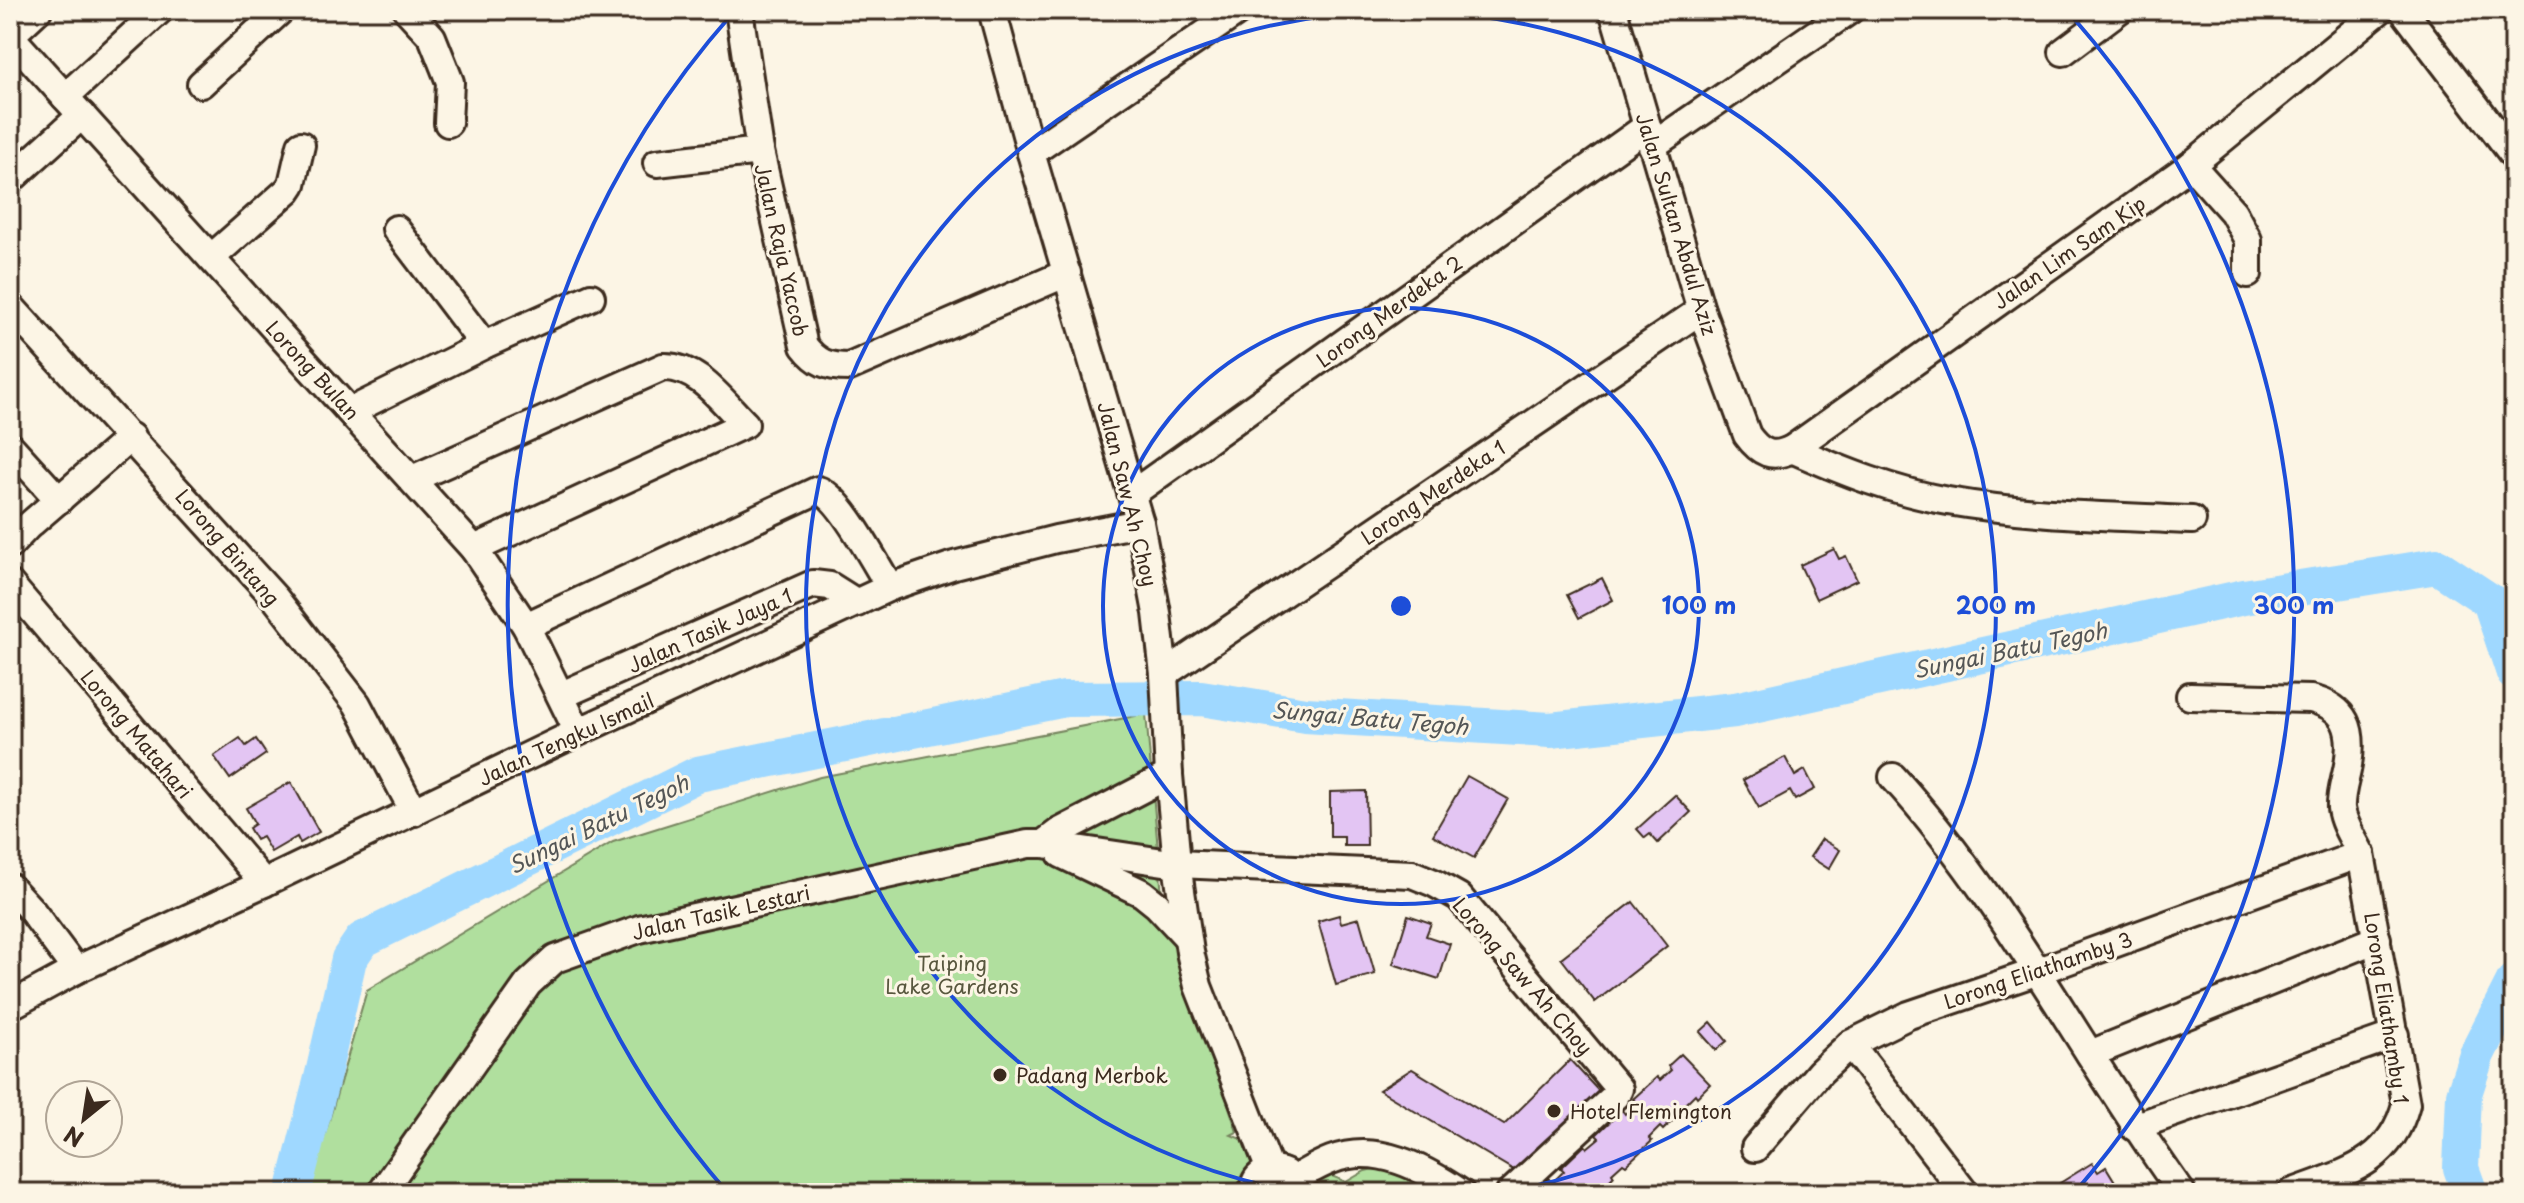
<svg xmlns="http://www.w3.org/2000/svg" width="2524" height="1203" font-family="'Playpen Sans',sans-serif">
<rect width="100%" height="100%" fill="#fcf5e5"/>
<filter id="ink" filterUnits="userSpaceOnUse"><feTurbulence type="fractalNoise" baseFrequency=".0125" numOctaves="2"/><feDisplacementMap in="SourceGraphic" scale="16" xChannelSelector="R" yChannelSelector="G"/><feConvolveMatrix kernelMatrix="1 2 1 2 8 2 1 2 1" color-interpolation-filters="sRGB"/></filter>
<g filter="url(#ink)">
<path fill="#b0df9e" stroke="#76845e" stroke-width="2" d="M1146,714L1162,895L1237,1132L1231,1135L1346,1182L1365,1171L1386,1166L1451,1193H308L367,990L613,842L820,777Z"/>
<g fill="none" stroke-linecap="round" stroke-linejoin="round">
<g stroke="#9fd8ff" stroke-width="36">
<path d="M293,1193L323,1074L349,959L362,940L698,774L1065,699L1201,698L1305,715L1550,730L1735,710L2244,597L2437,566L2490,601L2514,673"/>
<path d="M2470,1193L2461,1168L2464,1094L2477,1054L2514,981"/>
</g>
</g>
<g fill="#e3c5f3" stroke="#3b2a1e" stroke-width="2">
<path d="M1834,549L1839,559L1846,556L1857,580L1816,599L1800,565Z"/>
<path d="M1602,578L1613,600L1579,618L1567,595Z"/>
<path d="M240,738L246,746L256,739L266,754L230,779L214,756Z"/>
<path d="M1785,757L1795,776L1805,770L1815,789L1795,800L1790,791L1759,808L1743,780Z"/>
<path d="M1467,776L1508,799L1474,858L1433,835Z"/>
<path d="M291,782L319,832L300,843L297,837L271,852L262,837L256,840L249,828L255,824L246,808Z"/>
<path d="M1366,791L1367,846H1344V837H1330V792Z"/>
<path d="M1675,795L1691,812L1658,843L1650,834L1645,838L1637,829Z"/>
<path d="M1822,839L1840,850L1829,869L1810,857Z"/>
<path d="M1633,902L1667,946L1595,1002L1561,958Z"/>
<path d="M1339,915L1341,923L1359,918L1375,974L1336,985L1318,921Z"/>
<path d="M1408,915L1431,923L1426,936L1450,944L1439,979L1393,964Z"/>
<path d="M1711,1022L1727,1041L1716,1050L1700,1032Z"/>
<path d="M1681,1054L1710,1084L1697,1097L1695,1094L1684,1105L1686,1108L1663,1130L1660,1127L1649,1138L1652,1141L1626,1165L1623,1163L1612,1173L1614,1176L1597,1193L1536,1192L1549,1179L1552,1183L1564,1171L1561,1168L1585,1145L1587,1148L1599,1138L1596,1135L1622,1110L1625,1114L1637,1103L1633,1099L1657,1077L1660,1080L1671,1070L1668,1066Z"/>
<path d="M1570,1060L1604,1097L1522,1175L1379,1090L1412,1069L1504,1125Z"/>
<path d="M2092,1163L2098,1172L2106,1167L2122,1193H2096L2092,1187L2083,1193H2066L2060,1183Z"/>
</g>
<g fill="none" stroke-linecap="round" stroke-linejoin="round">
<defs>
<g id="minor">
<path d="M38,10L10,36L474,549L526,626L578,732"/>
<path d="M407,10L432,37L450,82L448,123"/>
<path d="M739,10L760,151L804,346C817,363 828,367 849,367L1067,273"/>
<path d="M992,10L1031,153L1140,523L1157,613L1164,674L1169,775L1177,864L1190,952L1198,986L1270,1170"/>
<path d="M1613,10L1701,310L1747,435C1760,453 1772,459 1792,449L2191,165L2380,10"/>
<path d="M2403,10L2514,156"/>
<path d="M2063,52L2119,10"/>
<path d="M201,84L281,10"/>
<path d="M65,97L160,10"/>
<path d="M1652,146L1850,10"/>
<path d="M1031,153L1240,10"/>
<path d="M657,163L760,151"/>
<path d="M2191,165L2233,212L2248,240V274"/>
<path d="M10,180L82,115"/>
<path d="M396,229L484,345"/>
<path d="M211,258L288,190L292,184L301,145"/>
<path d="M10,306L275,598L357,704L414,812"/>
<path d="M351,411L484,345L591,297"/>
<path d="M10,446L59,500"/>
<path d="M1792,449C1842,471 1894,492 1948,501C2028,515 2111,516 2192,520"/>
<path d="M412,479L663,367C697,365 722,401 745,424L474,549"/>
<path d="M1132,494L1646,127"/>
<path d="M10,545L27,527L131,437"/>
<path d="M10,584L264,883"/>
<path d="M526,626L818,490C840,495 876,565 890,587"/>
<path d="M1164,674L1701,310"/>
<path d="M562,695L813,584L830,586L857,603"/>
<path d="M2190,696L2311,699C2346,707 2354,729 2348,765C2346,778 2340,794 2341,808C2343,824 2354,840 2361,854L2406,1104C2390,1165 2343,1173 2291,1193"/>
<path d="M1893,777C2007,902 2083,1056 2182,1193"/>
<path d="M1043,844L1059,832L1169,775"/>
<path d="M1061,854L1142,893L1157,905L1187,937"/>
<path d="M10,887L32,911L76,970"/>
<path d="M10,1006L76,970L264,883L578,732L890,587L954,565L1056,539L1140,523"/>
<path d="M1850,1044L1965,1193"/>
<path d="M2090,1054L2377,939"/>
<path d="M2134,1127L2395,1035"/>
<path d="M1755,1148L1820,1072L1850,1044L1909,1015L2039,971L2361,854"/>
<path d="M1292,1180C1305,1173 1318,1165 1331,1160C1377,1142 1423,1168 1461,1193"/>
<path d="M381,1193L528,984L555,959L639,929L1028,844H1043L1177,864L1412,874L1434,883L1459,897L1619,1089L1615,1096L1510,1193"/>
<path d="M1253,1193C1254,1174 1268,1166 1285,1173"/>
</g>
</defs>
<use href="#minor" stroke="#3b2a1e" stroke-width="32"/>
<use href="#minor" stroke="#fcf5e5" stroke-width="26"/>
</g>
</g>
<g fill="none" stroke="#1d4ed8" stroke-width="4">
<circle cx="1401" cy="606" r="298"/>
<path d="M1303 1193A595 595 0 1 1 1499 1193"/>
<path d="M727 1192A893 893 0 0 1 732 14M2070 14A893 893 0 0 1 2075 1192"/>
</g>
<g fill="#3b2a1e" stroke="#fcf5e5" stroke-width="3">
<circle cx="1000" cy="1075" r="8"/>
<circle cx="1554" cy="1111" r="8"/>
</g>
<g text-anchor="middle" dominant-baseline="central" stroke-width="6" stroke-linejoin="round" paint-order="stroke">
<g font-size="20" fill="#3b2a1e" stroke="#fcf5e5">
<text transform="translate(1677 224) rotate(73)">Jalan Sultan Abdul Aziz</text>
<text transform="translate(782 250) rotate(77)">Jalan Raja Yaccob</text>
<text transform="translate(2069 252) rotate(-35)">Jalan Lim Sam Kip</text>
<text transform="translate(1389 311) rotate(-36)">Lorong Merdeka 2</text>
<text transform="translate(313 370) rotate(47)">Lorong Bulan</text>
<text transform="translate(1433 492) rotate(-34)">Lorong Merdeka 1</text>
<text transform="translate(1128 494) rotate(76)">Jalan Saw Ah Choy</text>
<text transform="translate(228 547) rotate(49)">Lorong Bintang</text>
<text transform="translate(710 630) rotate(-24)">Jalan Tasik Jaya 1</text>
<text transform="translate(137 734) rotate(50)">Lorong Matahari</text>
<text transform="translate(566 739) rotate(-25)">Jalan Tengku Ismail</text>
<text transform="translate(721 912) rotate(-13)">Jalan Tasik Lestari</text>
<text transform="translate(2038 970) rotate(-19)">Lorong Eliathamby 3</text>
<text transform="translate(1523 976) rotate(49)">Lorong Saw Ah Choy</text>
<text transform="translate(2387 1008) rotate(81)">Lorong Eliathamby 1</text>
</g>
<g font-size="20" fill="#58573e" stroke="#fcf5e5">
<text x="952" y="963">Taiping<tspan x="952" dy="23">Lake Gardens</tspan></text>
</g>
<g font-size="20" fill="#3b2a1e" stroke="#fcf5e5" text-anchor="start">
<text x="1016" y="1075">Padang Merbok</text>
<text x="1570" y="1111">Hotel Flemington</text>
</g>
<g font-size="22" font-style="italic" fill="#545656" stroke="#fcf5e5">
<text transform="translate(2010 649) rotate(-12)">Sungai Batu Tegoh</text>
<text transform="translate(1370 717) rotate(5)">Sungai Batu Tegoh</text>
<text transform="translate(598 823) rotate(-26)">Sungai Batu Tegoh</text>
</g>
</g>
<circle cx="1401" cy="606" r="12" fill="#1d4ed8" stroke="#fcf5e5" stroke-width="4"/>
<g font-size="24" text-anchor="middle" font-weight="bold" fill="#1d4ed8" stroke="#fcf5e5" stroke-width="6" stroke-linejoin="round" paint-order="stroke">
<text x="1699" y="614">100 m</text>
<text x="1996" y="614">200 m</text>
<text x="2294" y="614">300 m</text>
</g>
<rect width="2524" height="1203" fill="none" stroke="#fcf5e5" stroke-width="40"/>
<rect x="20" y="20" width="2484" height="1163" fill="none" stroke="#3b2a1e" stroke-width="3" filter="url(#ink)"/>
<g transform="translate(84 1119) rotate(210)"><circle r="38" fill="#fcf5e5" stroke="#afa495" stroke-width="2"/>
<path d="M0-6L14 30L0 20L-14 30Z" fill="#3b2a1e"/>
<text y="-12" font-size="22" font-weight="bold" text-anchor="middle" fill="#3b2a1e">N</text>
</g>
</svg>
